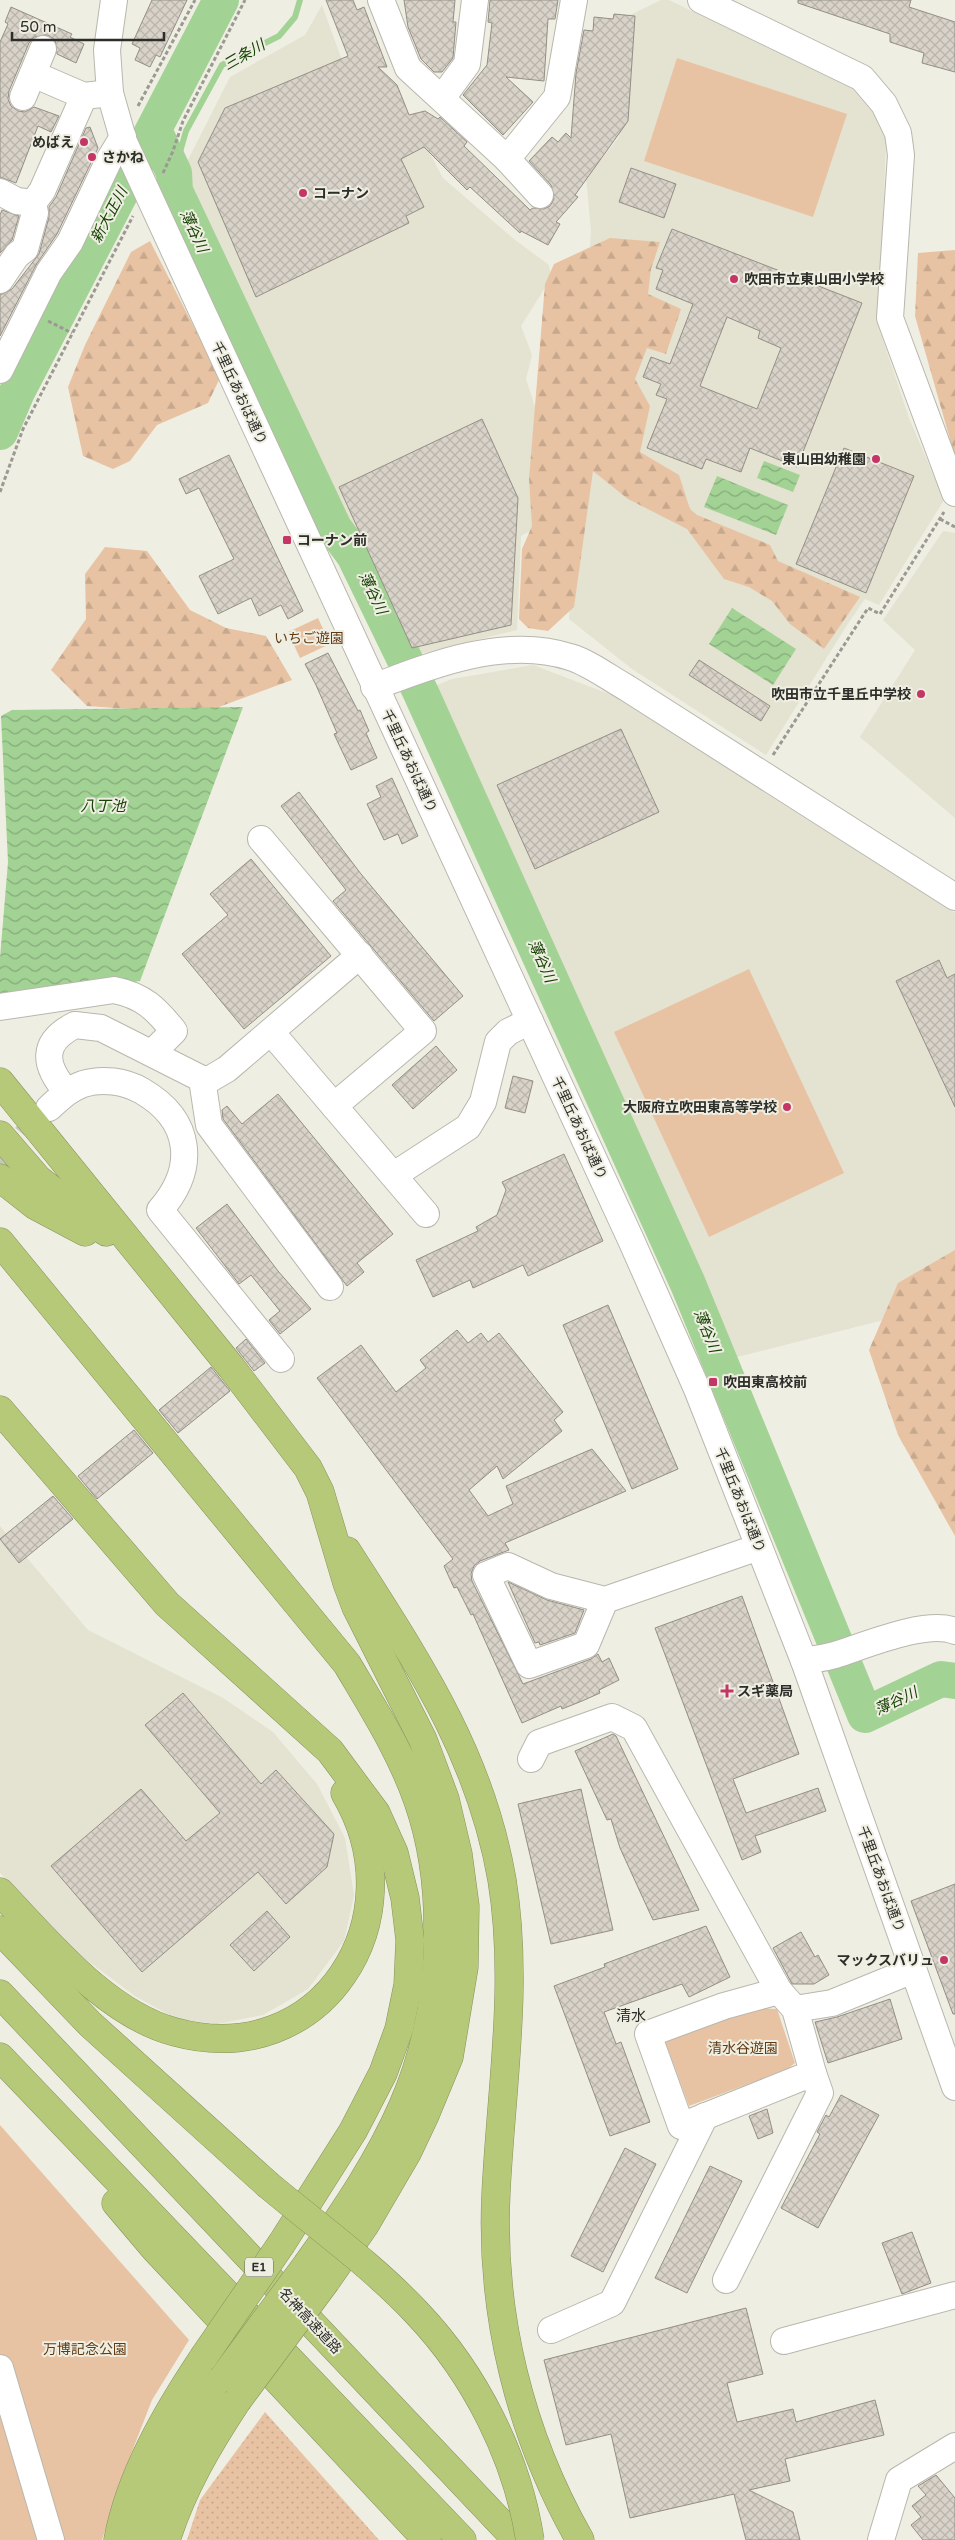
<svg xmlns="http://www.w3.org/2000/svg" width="955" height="2540" font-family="'Varela Round','Noto Sans JP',sans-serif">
<defs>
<pattern id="grass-dots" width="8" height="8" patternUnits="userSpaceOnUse" patternTransform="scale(1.25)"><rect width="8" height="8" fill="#e8c3a3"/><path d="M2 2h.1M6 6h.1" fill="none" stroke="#c7a88c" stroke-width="1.8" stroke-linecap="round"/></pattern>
<pattern id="forest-firs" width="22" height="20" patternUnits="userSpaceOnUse" patternTransform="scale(1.25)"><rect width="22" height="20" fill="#e8c3a3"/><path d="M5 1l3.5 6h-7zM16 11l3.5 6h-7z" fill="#c7a88c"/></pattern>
<pattern id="water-waves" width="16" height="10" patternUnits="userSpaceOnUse" patternTransform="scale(1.25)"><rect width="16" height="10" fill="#a3d295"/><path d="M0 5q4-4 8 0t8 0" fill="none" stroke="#85ab7a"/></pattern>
<pattern id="building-cross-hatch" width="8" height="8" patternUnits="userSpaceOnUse" patternTransform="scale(1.25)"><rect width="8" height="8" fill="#d8d2c8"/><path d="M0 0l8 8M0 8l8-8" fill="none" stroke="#bab5ac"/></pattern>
</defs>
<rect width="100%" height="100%" fill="#efeee2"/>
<g fill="#e4e2d0">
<path d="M661,0H669L853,89L876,116L886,140L879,328L909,418L944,500L879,605L865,599L849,622L766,755L632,669L569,619L591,230L586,178L619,137L628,16Z"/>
<path d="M322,5L343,63L425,144L443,178L515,240L549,265L551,278L521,326L532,355L526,379L546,441L544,523L521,536L517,630L410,656L302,434L188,178V160L230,77L305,35Z"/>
<path d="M943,531L955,533V818L860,737L915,650L883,620Z"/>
<path d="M533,665L625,700L955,913V1302L733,1358L427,689L452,679Z"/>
<path d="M0,1526L88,1630L223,1698L273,1732L317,1784L345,1838L354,1895L344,1941L308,1989L263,2015L217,2024L177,2019L135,1996L80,1955L0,1873Z"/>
</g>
<path fill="url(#grass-dots)" d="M265,2412L379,2540H187L200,2500Z"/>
<g fill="url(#forest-firs)">
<path d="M610,238L660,242L651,269L648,294L681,309L666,354L647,348L635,379L650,406L640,452L679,475L690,509L697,515L770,545L778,561L860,597L824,649L790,624L772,601L749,587L724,579L687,529L628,499L593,471L574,607L548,631L528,628L519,619L522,549L532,526L529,479L545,284L554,264Z"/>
<path d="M150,241L220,378L208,403L157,425L130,461L113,469L83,456L68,387L85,345L131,252Z"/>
<path d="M955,250V457L915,316L918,253Z"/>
<path d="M105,547L147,551L190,610L226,628L266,636L292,680L200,714L87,706L51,670L86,619L85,574Z"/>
<path d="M955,1250V1536L898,1435L869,1350L898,1283Z"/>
</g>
<g fill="#e8c3a3">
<path d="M677,58L847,114L813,217L644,161Z"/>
<path d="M318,618L330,644L300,658L288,632Z"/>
<path d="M749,969L844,1173L709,1237L614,1032Z"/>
<path d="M749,2008L777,2009L795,2063L788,2069L689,2106L665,2041Z"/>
<path d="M0,2125L189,2340L152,2400L124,2472L102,2540H0Z"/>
</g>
<g fill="url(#water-waves)">
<path d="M764,461L800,475L793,492L757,478Z"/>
<path d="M717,476L788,505L776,535L704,507Z"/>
<path d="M732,608L796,649L773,685L709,644Z"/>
<path d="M243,707L140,981L3,1004L0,1002V958L8,862L1,716L12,710Z"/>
</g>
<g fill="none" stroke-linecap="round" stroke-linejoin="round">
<path stroke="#a3d295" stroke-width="6" d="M174,173L186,131L222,65L279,36L295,17L300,0"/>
<g stroke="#a3d295" stroke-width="36">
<path d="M154,130L174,173L175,191L334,528L354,555L421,693L688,1284L865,1715L941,1679L955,1681"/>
<path d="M0,432L17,392L221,0"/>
</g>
</g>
<g fill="url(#building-cross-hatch)" stroke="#948f86" fill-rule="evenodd">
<path d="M152,0H187L160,57L156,55L150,67L135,60L140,48L132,44Z"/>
<path d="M326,0H353L357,10L364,7L387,67H378L397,85L409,115L425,111L438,119L440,117L467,142L464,146L530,210L533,208L544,209L550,206L554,199L551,185L529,161L552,137L558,142L566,133L571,138L576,73L584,30L593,31L594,17L613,19L614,14L635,16L628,121L575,195L578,197L556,222L560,224L548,245L521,231L520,233L470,187L467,190L424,147L401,159L424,207L406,216L409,223L256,297L198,162L225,108L348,56Z"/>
<path d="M404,0H455L453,22H456L453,58L442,72H434L421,59L408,27Z"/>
<path d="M490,0H558L555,19H548L544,81L506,77L533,102L503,135L463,95L487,65L492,23L488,22Z"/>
<path d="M798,0H911L909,7L955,22V72L922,63L924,53L890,42V34L798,3Z"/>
<path d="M11,7L72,34L70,37L84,44L76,63L57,54L55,40L48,35L34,37L29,43L9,91L8,99L11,106L18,111L25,112L34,107L59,116L51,132L38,126L16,183L0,177V42L8,24L5,22Z"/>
<path d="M90,127L98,148L57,234L36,265L0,336V295L12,289L39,254L49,217V207L56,197L86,128Z"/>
<path d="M631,168L676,184L664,218L619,202Z"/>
<path d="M2,210L19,216L12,240L0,253V215Z"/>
<path d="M672,229L862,303L797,467L750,448L741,472L706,459L702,469L647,448L667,399L656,395L661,384L643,377L651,357L670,364L693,304L656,289L663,270L656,268ZM727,317L760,331L758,338L781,348L757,409L700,386Z"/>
<path d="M482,419L518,498L511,625L412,648L339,487Z"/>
<path d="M844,448L914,476L866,593L796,564Z"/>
<path d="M229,455L303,611L288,619L281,605L259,616L251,598L218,614L199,576L234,559L199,488L186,494L179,479Z"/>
<path d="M328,653L358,711L360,710L369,731L366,733L377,758L351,770L334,734L337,733L316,685L305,664Z"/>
<path d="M699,660L770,706L761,721L689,675Z"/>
<path d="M621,729L659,812L535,869L497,785Z"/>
<path d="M392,778L418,836L402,844L398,834L384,840L367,804L381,797L376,786Z"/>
<path d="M299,792L361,874L463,996L434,1021L333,901L346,890L281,806Z"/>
<path d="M251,859L331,956L244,1029L182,954L228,915L210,894Z"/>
<path d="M939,960L947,978L955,974V1107L896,981Z"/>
<path d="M436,1046L457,1070L413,1109L392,1085Z"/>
<path d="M513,1076L533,1081L525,1113L505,1108Z"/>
<path d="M278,1094L393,1234L357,1263L364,1272L347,1286L223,1119L222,1110L227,1106L242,1124Z"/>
<path d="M564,1154L603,1241L528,1276L523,1265L473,1288L470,1280L433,1297L416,1260L478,1231L476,1227L497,1215L506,1190L502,1182Z"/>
<path d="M227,1204L278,1271L311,1309L280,1334L269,1320L280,1311L251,1275L239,1284L196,1228Z"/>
<path d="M608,1305L678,1469L632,1489L563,1325Z"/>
<path d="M457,1330L468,1343L481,1333L488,1342L499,1333L563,1412L554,1420L562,1431L503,1479L497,1466L469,1490L488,1516L513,1504L506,1486L592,1449L626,1491L505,1543L509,1550L480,1561L474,1566L471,1574L472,1581L523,1684L591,1659L598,1654L602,1662L609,1658L619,1680L599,1690L600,1693L582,1701L562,1709L561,1706L522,1723L473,1614L471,1615L457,1587L454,1588L444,1566L453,1559L317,1378L361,1345L396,1392L426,1368L420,1360Z"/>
<path d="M246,1339L265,1363L254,1371L236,1348Z"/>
<path d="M211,1367L230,1391L178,1433L159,1410Z"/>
<path d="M134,1430L153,1453L97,1499L78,1476Z"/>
<path d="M53,1496L73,1519L19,1563L0,1539Z"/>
<path d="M508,1582L547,1600L584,1610L575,1633L540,1645L539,1642L535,1643Z"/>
<path d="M742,1596L799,1754L733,1779L746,1813L818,1788L826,1811L755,1836L761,1852L742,1860L655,1628Z"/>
<path d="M183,1693L261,1784L276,1770L334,1834L327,1867L286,1904L258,1872L142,1972L51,1866L141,1789L186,1841L220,1813L145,1725Z"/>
<path d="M613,1734L616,1736L699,1910L653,1920L620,1848L611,1819L607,1820L575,1751Z"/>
<path d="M581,1789L613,1930L551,1944L518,1804Z"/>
<path d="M955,1884V2014H953L911,1901Z"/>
<path d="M267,1911L290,1937L254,1971L230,1945Z"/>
<path d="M706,1926L730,1977L689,1997L682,1984L604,2012L616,2044L621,2042L650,2122L610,2136L554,1986L605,1967L604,1964Z"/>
<path d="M801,1932L815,1957L818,1955L829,1975L814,1984H792L773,1948Z"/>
<path d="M890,1999L902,2039L828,2063L815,2022L837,2017Z"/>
<path d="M841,2095L879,2115L818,2228L781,2208L820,2134L817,2132L826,2115L829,2117Z"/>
<path d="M767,2109L773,2133L758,2139L749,2116Z"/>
<path d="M625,2148L656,2164L603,2272L571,2256Z"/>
<path d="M710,2166L742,2181L687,2293L655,2278Z"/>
<path d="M912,2232L931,2283L902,2294L882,2243Z"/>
<path d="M746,2308L763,2374L727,2383L737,2422L793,2409L796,2422L875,2400L884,2435L785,2459L790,2481L749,2490L793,2512L800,2540H746L734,2494L630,2518L611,2434L566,2445L544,2360Z"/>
<path d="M936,2475L955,2498V2540H923L911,2525L921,2517L912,2506L926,2495L918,2486Z"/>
</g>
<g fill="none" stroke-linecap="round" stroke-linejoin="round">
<path stroke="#c8c7bd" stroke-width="26" stroke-dasharray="26 13" stroke-linecap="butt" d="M0,1166L49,1108"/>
<defs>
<g id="minor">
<path d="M114,0L107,50L110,93L124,142L631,1240L697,1389L804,1661L955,2087"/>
<path d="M381,0L408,68L507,159L557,97L574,0"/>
<path d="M701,0L862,78L884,104L898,133L901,155L890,318L955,493"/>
<path d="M33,74L84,96"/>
<path d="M23,97L43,49"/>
<path d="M442,98L467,64L475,0"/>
<path d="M507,159L540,195"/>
<path d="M0,192L17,201L33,203L42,191L84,96L110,93"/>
<path d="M0,280L17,255L25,249L35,213L33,203"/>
<path d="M0,370L49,272L70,242L109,160L123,137"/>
<path d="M374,687C433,664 507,636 570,657C590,663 609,678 627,688L955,897"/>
<path d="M261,839L423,1031L334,1106"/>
<path d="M0,1007L114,990C144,996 156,1009 174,1031L152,1053"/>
<path d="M271,1032L426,1214"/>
<path d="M202,1079L209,1125L330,1287"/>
<path d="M67,1092C43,1065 41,1042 75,1025L101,1028L202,1079H210L227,1069L360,955"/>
<path d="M49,1108C60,1098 69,1089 83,1084C102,1078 125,1081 142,1091C192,1120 197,1168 160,1210L281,1359"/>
<path d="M394,1175L468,1127L483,1102L498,1042L508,1032L530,1021"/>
<path d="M605,1600L586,1645L529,1665L486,1575L508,1566L551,1586L605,1600L759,1547"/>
<path d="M804,1661C814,1659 825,1658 835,1655C864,1646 927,1619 955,1631"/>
<path d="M531,1759L539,1743L612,1717L634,1728L779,1991"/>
<path d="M795,2009L813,2073L681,2126L648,2034L724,2006L779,1991L795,2009L832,2003L913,1970"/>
<path d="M726,2280L820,2093L813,2073"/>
<path d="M551,2330L612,2303L705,2116"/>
<path d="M784,2341L955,2295"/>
<path d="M0,2368L51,2540"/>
<path d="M881,2540L899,2480L955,2446"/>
</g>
<g id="highway">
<path d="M0,1082L231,1367L308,1468L320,1492L347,1583L356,1607L423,1740L445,1799L458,1854L465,1906L464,1967L449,2057L425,2115L407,2153L365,2225L326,2281"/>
<path d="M0,1135L38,1179L106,1232"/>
<path d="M0,1178L36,1206L85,1232"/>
<path d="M0,1242L347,1664C373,1708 401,1752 418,1801C432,1841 438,1885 438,1928C439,2067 386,2153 308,2263"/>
<path d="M0,1410L167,1604L330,1751L376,1813L394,1853L405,1898L410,1940L408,1985L399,2029L383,2073L353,2131L282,2243"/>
<path d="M347,1551C415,1658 480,1752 502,1880C519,1984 501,2089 496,2193C490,2314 520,2435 580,2540"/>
<path d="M0,1892C48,1942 106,2014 175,2032C322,2072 419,1918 345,1793"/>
<path d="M0,1930L90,2024L267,2184"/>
<path d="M0,1994L517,2540"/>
<path d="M0,2057L462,2540"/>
<path d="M116,2203L155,2249L427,2540"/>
<path d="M118,2540C130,2475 167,2412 203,2358"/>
<path d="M141,2540C158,2481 187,2428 223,2378"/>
<path d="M166,2540C182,2489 208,2445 237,2401"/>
</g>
</defs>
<use href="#minor" stroke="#b9b7ad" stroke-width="28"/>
<use href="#highway" stroke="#86925c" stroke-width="29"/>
<g stroke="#9b9a92" stroke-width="3" stroke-dasharray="4 2.5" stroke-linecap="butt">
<path d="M138,106L195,0"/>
<path d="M163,173L173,151L183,121L245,0"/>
<path d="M48,321L72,333"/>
<path d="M0,492L23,429L133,216"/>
<path d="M940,519L955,527"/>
<path d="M773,755L868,608L880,614L944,512"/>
</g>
<use href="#minor" stroke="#fff" stroke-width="26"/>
<use href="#highway" stroke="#b6c978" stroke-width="28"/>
<defs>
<g id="highway-bridge">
<path d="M267,2184C317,2226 372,2265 417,2313C475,2374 517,2457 530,2540"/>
<path d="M203,2358L282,2243"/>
<path d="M223,2378L308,2263"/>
<path d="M237,2401L326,2281"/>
</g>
</defs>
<use href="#highway-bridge" stroke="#86925c" stroke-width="29" stroke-linecap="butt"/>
<use href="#highway-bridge" stroke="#b6c978" stroke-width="28"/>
</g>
<g fill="#c33666" stroke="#efeee2" stroke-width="2">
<circle cx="84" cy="142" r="5"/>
<circle cx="92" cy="157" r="5"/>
<circle cx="303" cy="193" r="5"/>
<circle cx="734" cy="279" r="5"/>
<circle cx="876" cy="459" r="5"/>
<rect x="282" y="535" width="10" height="10" rx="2.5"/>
<circle cx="921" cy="694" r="5"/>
<circle cx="787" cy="1107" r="5"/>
<rect x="708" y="1377" width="10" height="10" rx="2.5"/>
<path d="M724.5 1683.5h5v5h5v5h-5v5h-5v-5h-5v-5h5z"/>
<circle cx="944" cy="1960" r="5"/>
</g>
<g text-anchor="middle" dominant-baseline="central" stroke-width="4" stroke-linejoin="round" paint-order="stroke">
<rect fill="#efeee2" stroke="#676760" stroke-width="1" x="245" y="2257.5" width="28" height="19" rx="4"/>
<g font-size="12" font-weight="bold" fill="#2d2d29">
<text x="259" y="2267">E1</text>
</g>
<g font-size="14" font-weight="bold" fill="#2d2d29" stroke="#efeee2" text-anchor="start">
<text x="74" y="142" text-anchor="end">めばえ</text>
<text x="102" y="157">さかね</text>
<text x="313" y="193">コーナン</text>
<text x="744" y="279">吹田市立東山田小学校</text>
<text x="866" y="459" text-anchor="end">東山田幼稚園</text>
<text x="297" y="540">コーナン前</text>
<text x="911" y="694" text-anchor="end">吹田市立千里丘中学校</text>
<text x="777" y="1107" text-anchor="end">大阪府立吹田東高等学校</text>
<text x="723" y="1382">吹田東高校前</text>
<text x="737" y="1691">スギ薬局</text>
<text x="934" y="1960" text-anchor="end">マックスバリュ</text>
</g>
<g font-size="14" fill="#2d2d29" stroke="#efeee2">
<text transform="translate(239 393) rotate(65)">千里丘あおば通り</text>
<text transform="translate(409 761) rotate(65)">千里丘あおば通り</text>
<text transform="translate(579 1128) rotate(65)">千里丘あおば通り</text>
<text transform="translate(740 1500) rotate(68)">千里丘あおば通り</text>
<text transform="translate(881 1879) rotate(70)">千里丘あおば通り</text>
<text transform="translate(310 2321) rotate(47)">名神高速道路</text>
</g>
<g font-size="14" fill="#613a12" stroke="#efeee2">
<text x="309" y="638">いちご遊園</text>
<text x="743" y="2048">清水谷遊園</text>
<text x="85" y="2349">万博記念公園</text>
</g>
<g font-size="15" font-style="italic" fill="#174305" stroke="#efeee2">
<text transform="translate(244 55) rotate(-30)">三条川</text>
<text transform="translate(109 215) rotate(-62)">新大正川</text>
<text transform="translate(194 231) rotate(65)">薄谷川</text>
<text transform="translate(373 593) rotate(64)">薄谷川</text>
<text x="103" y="806">八丁池</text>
<text transform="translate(542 961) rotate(66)">薄谷川</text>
<text transform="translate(707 1331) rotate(68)">薄谷川</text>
<text transform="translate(896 1701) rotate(-25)">薄谷川</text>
</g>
<g font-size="15" fill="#2d2d29" stroke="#efeee2">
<text x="631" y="2016">清水</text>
</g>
</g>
<path d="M12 32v8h152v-8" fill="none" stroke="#2d2d29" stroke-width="2.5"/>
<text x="20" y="32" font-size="15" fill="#2d2d29" stroke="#efeee2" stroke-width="4" paint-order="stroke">50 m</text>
</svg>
